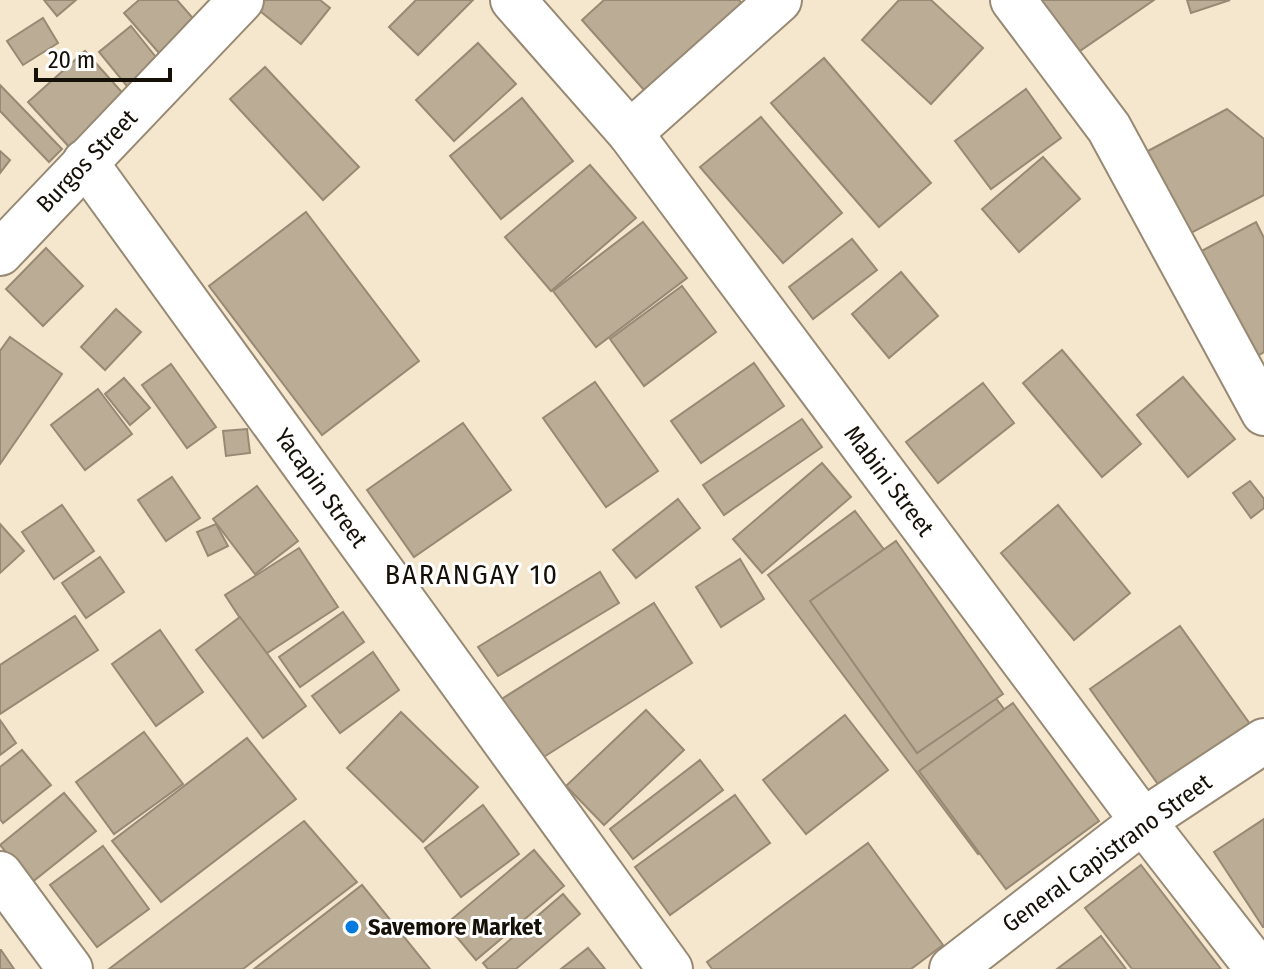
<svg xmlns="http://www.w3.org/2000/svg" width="1264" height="969" font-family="'Fira Sans Condensed',sans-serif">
<rect width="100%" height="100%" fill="#f5e6ce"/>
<g fill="#bbad95" stroke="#978973" stroke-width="2">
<path d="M44,0H76L57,16Z"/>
<path d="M139,0H177L204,31L167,62L124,13Z"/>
<path d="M266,0H320L330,8L301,44L255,7Z"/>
<path d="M416,0H473L418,55L389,27Z"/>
<path d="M604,0H739L750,13L652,99L582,20Z"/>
<path d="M899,0H931L983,48L931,104L862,40Z"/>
<path d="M1035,0H1154L1074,55Z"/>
<path d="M1187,0H1230L1191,13Z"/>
<path d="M43,18L58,43L23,65L7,41Z"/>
<path d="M131,26L163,66L131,91L99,52Z"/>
<path d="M478,43L516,84L454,141L416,100Z"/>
<path d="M85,51L127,98L71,149L28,102Z"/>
<path d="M824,58L931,183L879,227L771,103Z"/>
<path d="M265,67L359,167L323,200L230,99Z"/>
<path d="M0,85L62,149L49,162L0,111Z"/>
<path d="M1026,89L1061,138L991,189L955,141Z"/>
<path d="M522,98L573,161L501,219L450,156Z"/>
<path d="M1227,109L1264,139V195L1189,234L1146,152Z"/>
<path d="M761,117L842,213L783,263L700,167Z"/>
<path d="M0,151L10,160L0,173Z"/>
<path d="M1043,157L1080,199L1019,252L982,209Z"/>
<path d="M590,165L636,218L551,291L505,237Z"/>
<path d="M306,212L419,361L322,435L209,286Z"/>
<path d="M643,222L687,278L596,347L553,291Z"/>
<path d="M1256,222L1264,238V352L1250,360L1194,255Z"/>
<path d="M852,239L877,270L813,319L789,287Z"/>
<path d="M46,248L83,286L43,326L6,289Z"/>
<path d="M901,272L938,316L889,358L852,314Z"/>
<path d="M682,286L716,332L644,386L610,339Z"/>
<path d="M116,309L141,332L105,370L81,347Z"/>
<path d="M10,337L62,374L0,464V351Z"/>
<path d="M1062,350L1141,444L1102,477L1023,383Z"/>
<path d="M754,363L784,406L701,463L671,421Z"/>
<path d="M171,364L216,427L187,448L142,385Z"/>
<path d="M1183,377L1235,439L1188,477L1137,415Z"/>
<path d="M124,378L150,408L130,425L105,394Z"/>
<path d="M595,382L658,471L606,507L543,418Z"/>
<path d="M983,383L1014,423L938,483L906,442Z"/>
<path d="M98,389L132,434L85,470L51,425Z"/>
<path d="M802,419L822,447L724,515L703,485Z"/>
<path d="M463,423L511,490L414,557L367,490Z"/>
<path d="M247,429L250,453L226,456L223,431Z"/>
<path d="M822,463L851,497L762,573L733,539Z"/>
<path d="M172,477L200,518L166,541L138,500Z"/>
<path d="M1250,481L1264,499V508L1251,518L1233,493Z"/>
<path d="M257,486L298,541L255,574L213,519Z"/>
<path d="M678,499L700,528L636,578L613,550Z"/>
<path d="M62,505L94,551L54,579L22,532Z"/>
<path d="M1058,505L1130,593L1074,640L1001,553Z"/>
<path d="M855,511L1065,790L978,854L768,575Z"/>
<path d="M0,524L24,551L0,573Z"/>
<path d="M216,524L228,546L208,556L197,532Z"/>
<path d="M896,541L1003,694L917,753L810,601Z"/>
<path d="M299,548L338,607L264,655L225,595Z"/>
<path d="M100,557L124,592L86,618L62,583Z"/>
<path d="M740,559L764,599L721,627L696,587Z"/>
<path d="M600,572L619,603L498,676L478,647Z"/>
<path d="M654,603L692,663L539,760L500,700Z"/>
<path d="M343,612L364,642L300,687L279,657Z"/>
<path d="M75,616L98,650L0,714V665Z"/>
<path d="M240,617L306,706L263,738L196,650Z"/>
<path d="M1180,626L1250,724L1160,787L1090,689Z"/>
<path d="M160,630L203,692L156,726L112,664Z"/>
<path d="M373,652L399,690L340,733L312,696Z"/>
<path d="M1013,703L1099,821L1006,889L919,771Z"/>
<path d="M646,710L684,750L604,825L566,786Z"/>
<path d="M401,712L478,787L423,842L347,768Z"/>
<path d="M845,715L888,770L806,834L763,780Z"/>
<path d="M0,720L16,743L0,755Z"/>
<path d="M144,732L183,784L114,834L76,782Z"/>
<path d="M247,738L296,799L161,902L112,841Z"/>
<path d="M22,750L51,785L3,823L0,819V767Z"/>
<path d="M700,760L723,790L633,859L610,829Z"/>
<path d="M64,793L96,831L31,883L0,845Z"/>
<path d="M735,795L770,843L670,915L635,867Z"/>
<path d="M483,805L519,854L461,897L425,848Z"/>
<path d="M1264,819V927H1263L1214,852Z"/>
<path d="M304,821L357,882L243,969H109Z"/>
<path d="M868,843L943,945L911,969H712L707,962Z"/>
<path d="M103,846L149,909L97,947L50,885Z"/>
<path d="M534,850L564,886L476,960L446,924Z"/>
<path d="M1141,865L1221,969H1132L1085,908Z"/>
<path d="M362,885L430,969H254Z"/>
<path d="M563,894L580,914L516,969H488L483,963Z"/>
<path d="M1101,936L1126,969H1057Z"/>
<path d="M588,948L605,969H561Z"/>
<path d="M0,950H1L14,969H0Z"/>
</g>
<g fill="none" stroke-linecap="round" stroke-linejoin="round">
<defs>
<g id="street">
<path d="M513,0L630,133L1143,821L1258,969"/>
<path d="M1013,0L1109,128L1264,413"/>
<path d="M630,133L779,0"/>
<path d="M0,874L70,969"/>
</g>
<g id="secondary">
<path d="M85,162L670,969"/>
<path d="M0,253L241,0"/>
<path d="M952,969L1143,821L1264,741"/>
</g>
</defs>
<use href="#street" stroke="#978973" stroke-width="48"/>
<use href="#secondary" stroke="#978973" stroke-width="48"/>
<use href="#street" stroke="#fff" stroke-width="44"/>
<use href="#secondary" stroke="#fff" stroke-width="44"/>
</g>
<circle fill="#037ae0" stroke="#fff" stroke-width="3" cx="352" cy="927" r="8"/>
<g text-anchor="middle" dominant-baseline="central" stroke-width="6" stroke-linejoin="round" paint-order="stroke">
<g font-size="24" fill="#161108" stroke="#fff">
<text transform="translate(87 161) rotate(-46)">Burgos Street</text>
<text transform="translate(889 481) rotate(53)">Mabini Street</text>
<text transform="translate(321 488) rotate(54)">Yacapin Street</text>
<text transform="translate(1107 853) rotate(-36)">General Capistrano Street</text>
</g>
<g font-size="24" font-weight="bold" fill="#161108" stroke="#fff" text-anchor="start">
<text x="368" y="927">Savemore Market</text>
</g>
<g font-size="28" letter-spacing="2" fill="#161108" stroke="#fff">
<text x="472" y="574">BARANGAY 10</text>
</g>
</g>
<path d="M36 68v12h134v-12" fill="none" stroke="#161108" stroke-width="4"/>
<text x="48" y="68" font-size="24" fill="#161108" stroke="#ffffff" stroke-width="6" paint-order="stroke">20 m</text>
</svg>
